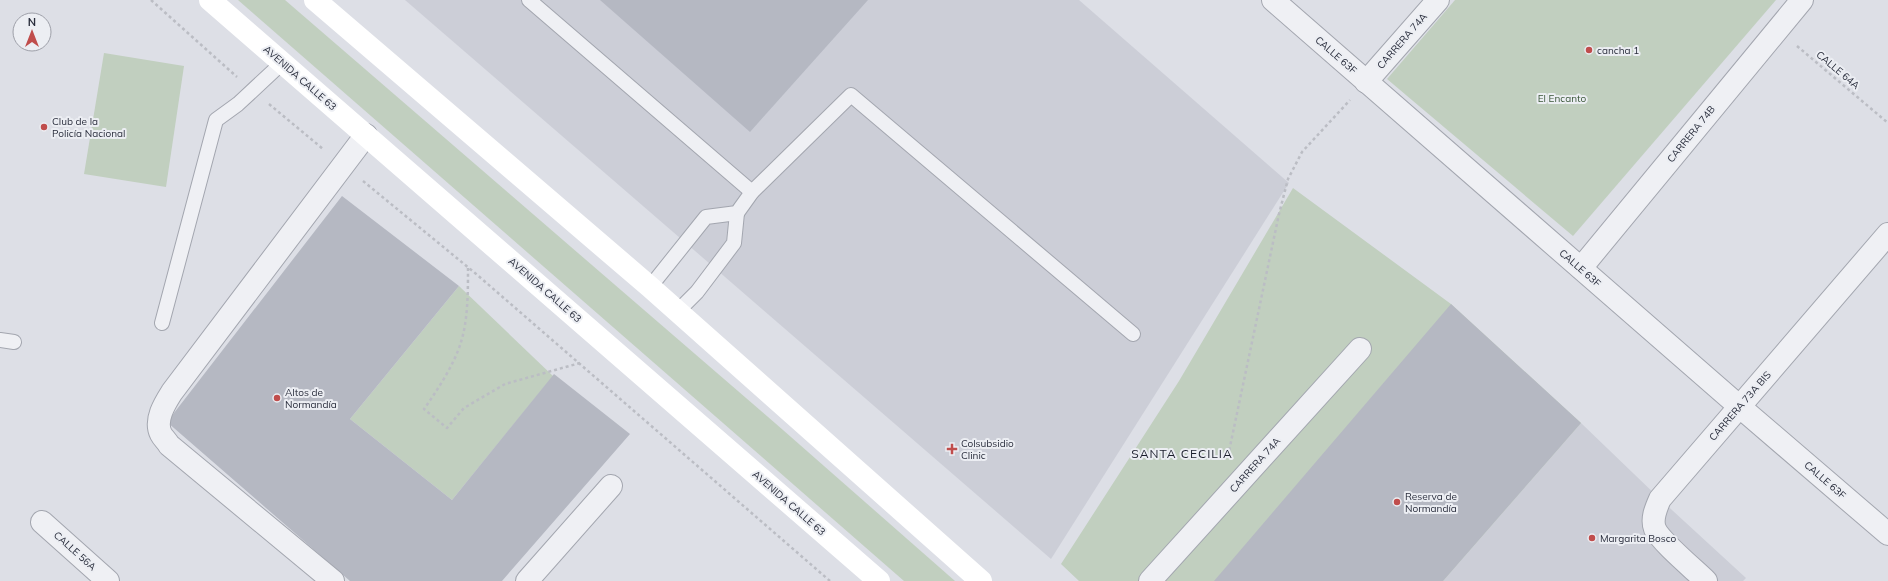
<svg xmlns="http://www.w3.org/2000/svg" width="1888" height="581" font-family="Mulish,sans-serif">
<rect width="100%" height="100%" fill="#dddfe6"/>
<g fill="#ccced7">
<path d="M405,0H1079L1289,183L1051,559Z"/>
<path d="M1581,423L1660,499L1746,578L1743,581H1443Z"/>
</g>
<g fill="#c1cfbf">
<path d="M238,0H285L783,430L955,581H904Z"/>
<path d="M1455,0H1776L1573,236L1387,79Z"/>
<path d="M104,53L184,66L166,187L84,174Z"/>
<path d="M1293,188L1451,304L1581,423L1443,581H1079L1061,564L1179,381Z"/>
<path d="M459,286L553,376L452,500L350,419Z"/>
</g>
<g fill="#b5b8c2">
<path d="M600,0H868L750,132Z"/>
<path d="M342,196L459,286L350,419L452,500L554,374L630,434L502,581H350L167,422Z"/>
<path d="M1451,304L1581,423L1443,581H1214Z"/>
</g>
<g fill="none" stroke-linecap="round" stroke-linejoin="round">
<defs>
<g id="lane">
<path d="M529,0L752,192"/>
<path d="M650,287L706,217L737,213L752,192L851,95L1133,334"/>
<path d="M677,312L697,292L734,243L737,213"/>
<path d="M162,323L216,120L238,104L282,63"/>
<path d="M0,340L14,342"/>
</g>
<g id="street">
<path d="M1273,0L1740,407L1888,534"/>
<path d="M1366,82L1438,0"/>
<path d="M1581,268L1802,0"/>
<path d="M42,522L108,581"/>
<path d="M333,581L169,445C167,441 163,438 161,434C154,420 165,403 172,392L366,135"/>
<path d="M527,581L611,486"/>
<path d="M1150,581L1360,349"/>
<path d="M1706,581C1696,571 1660,541 1655,529C1651,519 1656,508 1660,499L1888,234"/>
</g>
</defs>
<use href="#lane" stroke="#a3a6af" stroke-width="16"/>
<use href="#street" stroke="#a3a6af" stroke-width="24"/>
<g stroke="#bbbdc4" stroke-width="2.5" stroke-dasharray="3 3" stroke-linecap="butt">
<path d="M151,0L237,77"/>
<path d="M1797,46L1888,123"/>
<path d="M269,104L323,149"/>
<path d="M363,181L475,273L830,581"/>
<path d="M468,268C468,291 468,320 461,342C455,363 437,391 424,409L447,428L464,408L505,384L580,363"/>
<path d="M1228,456L1279,214L1288,179L1302,152L1350,100"/>
</g>
<use href="#lane" stroke="#eff0f4" stroke-width="14"/>
<use href="#street" stroke="#eff0f4" stroke-width="22"/>
<g stroke="#fff" stroke-width="22">
<path d="M210,0L879,581"/>
<path d="M315,0L650,287L981,581"/>
</g>
</g>
<g fill="#c04d4c" stroke="#eceef3" stroke-width="1.5">
<circle cx="1589" cy="50" r="4"/>
<circle cx="44" cy="127" r="4"/>
<circle cx="277" cy="398" r="4"/>
<path d="M950 443h4v4h4v4h-4v4h-4v-4h-4v-4h4z"/>
<circle cx="1397" cy="502" r="4"/>
<circle cx="1592" cy="538" r="4"/>
</g>
<g text-anchor="middle" dominant-baseline="central" stroke-width="4" stroke-linejoin="round" paint-order="stroke">
<g font-size="10" fill="#282c3b" stroke="#eceef3">
<text transform="translate(1402 41) rotate(-49)">CARRERA 74A</text>
<text transform="translate(1336 55) rotate(41)">CALLE 63F</text>
<text transform="translate(1838 70) rotate(40)">CALLE 64A</text>
<text transform="translate(300 78) rotate(41)">AVENIDA CALLE 63</text>
<text transform="translate(1691 134) rotate(-51)">CARRERA 74B</text>
<text transform="translate(1580 268) rotate(41)">CALLE 63F</text>
<text transform="translate(545 290) rotate(41)">AVENIDA CALLE 63</text>
<text transform="translate(1740 406) rotate(-49)">CARRERA 73A BIS</text>
<text transform="translate(1255 465) rotate(-48)">CARRERA 74A</text>
<text transform="translate(1825 480) rotate(41)">CALLE 63F</text>
<text transform="translate(789 503) rotate(41)">AVENIDA CALLE 63</text>
<text transform="translate(75 551) rotate(42)">CALLE 56A</text>
</g>
<g font-size="10" fill="#282c3b" stroke="#eceef3" text-anchor="start">
<text x="1597" y="50">cancha 1</text>
<text x="52" y="121">Club de la<tspan x="52" dy="12">Policía Nacional</tspan></text>
<text x="285" y="392">Altos de<tspan x="285" dy="12">Normandía</tspan></text>
<text x="961" y="443">Colsubsidio<tspan x="961" dy="12">Clinic</tspan></text>
<text x="1405" y="496">Reserva de<tspan x="1405" dy="12">Normandía</tspan></text>
<text x="1600" y="538">Margarita Bosco</text>
</g>
<g font-size="10" fill="#385537" stroke="#eceef3">
<text x="1562" y="98">El Encanto</text>
</g>
<g font-size="12" letter-spacing="1" fill="#1a1e2b" stroke="#eceef3">
<text x="1182" y="453">SANTA CECILIA</text>
</g>
</g>
<g transform="translate(32 32)"><circle r="19" fill="#eceef3" stroke="#9ea0a9"/>
<path d="M0-3L7 15L0 10L-7 15Z" fill="#c04d4c"/>
<text y="-6" font-size="11" font-weight="bold" text-anchor="middle" fill="#282c3b">N</text>
</g>
</svg>
